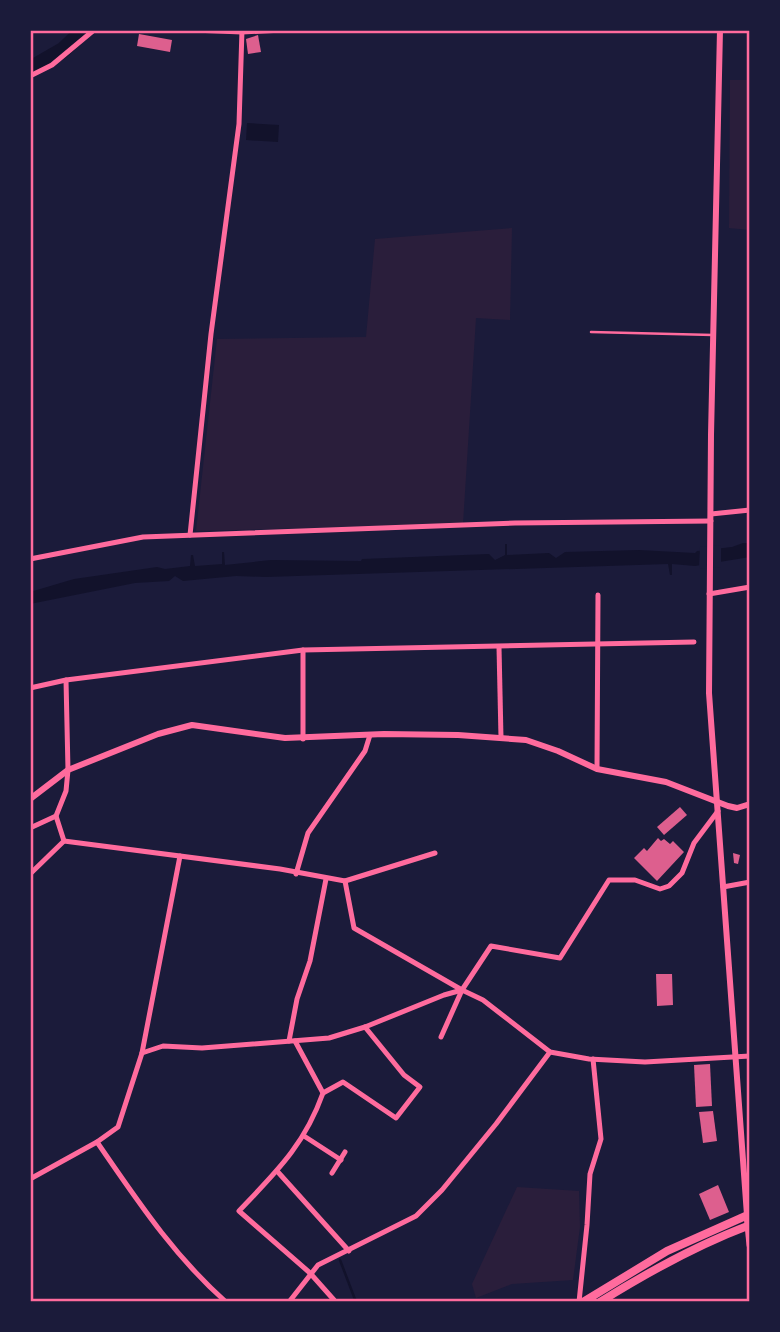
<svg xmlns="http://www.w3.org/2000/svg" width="780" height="1332" font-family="Bitter,serif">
<rect width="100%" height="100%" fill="#1b1b3a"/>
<g fill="#2a1e3b">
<path d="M730,80H750V230L729,228Z"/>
<path d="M512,228L510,320L476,318L463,524L196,531L217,339L366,337L375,239Z"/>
<path d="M517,1187L579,1191L580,1227L573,1280L512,1284L476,1298L472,1284Z"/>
</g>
<g fill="#12122b">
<path d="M247,123L279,125L278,142L246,140Z"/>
<path d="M743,543H750V557L695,566L672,564V575H670L668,564L266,577L236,576L183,581L175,576L169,581L135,583L30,604V592L74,579L157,567L165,569L190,566L191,555H193L195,566L222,564V552H224L225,565L271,560L361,561L362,559L489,554L495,560L505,555V544H507V555L549,553L556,558L565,552L639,550L695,553L697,551L732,547Z"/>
</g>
<path fill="#1b1b3a" d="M721,545V567L699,569L700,547Z"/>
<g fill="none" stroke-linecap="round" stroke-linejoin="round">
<path stroke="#12122b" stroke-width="2.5" d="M340,1260L356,1302"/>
<path stroke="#12122b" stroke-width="16" d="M30,69L63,50L84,30"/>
</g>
<g fill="#dd5f8e">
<path d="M139,34L172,40L170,52L137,46Z"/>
<path d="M258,35L261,52L248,54L246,39Z"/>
<path d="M680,807L687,815L664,835L657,827Z"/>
<path d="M658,838L661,841L664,839L670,844L673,841L684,852L657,881L634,858L644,848L647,851Z"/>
<path d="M733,853L740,855L738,864L734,863Z"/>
<path d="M656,974H672L673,1005L657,1006Z"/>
<path d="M710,1064L712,1106L696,1107L694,1065Z"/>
<path d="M713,1111L717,1141L703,1143L699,1112Z"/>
<path d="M718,1185L729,1212L710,1220L699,1194Z"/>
</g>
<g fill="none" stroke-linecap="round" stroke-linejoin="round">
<path stroke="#ff6b9d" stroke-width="2.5" d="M591,332L713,335"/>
<g stroke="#ff6b9d" stroke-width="5">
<path d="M193,30L242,32L283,30"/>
<path d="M30,76L52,65L94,30"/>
<path d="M711,514L750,510"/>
<path d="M190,535L211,334L239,124L242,30"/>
<path d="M30,559L143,537L515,523L711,521"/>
<path d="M709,594L750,587"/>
<path d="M499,647L501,738"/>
<path d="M30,688L66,680L303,650L694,642"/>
<path d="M303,739V650"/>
<path d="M597,769L598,595"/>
<path d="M30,828L56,816"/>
<path d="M64,841L280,869L345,881L354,928L462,990"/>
<path d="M30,874L64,841L56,816L66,791L68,770L66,680"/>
<path d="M296,874L308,833L365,751L370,735"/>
<path d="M345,881L435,853"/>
<path d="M723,887L750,882"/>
<path d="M441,1037L462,990L491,946L560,958L609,880H635L660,889L669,886L682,873L694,843L718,811"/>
<path d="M289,1041L297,999L310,961L326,879"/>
<path d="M295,1041L323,1093C304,1146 276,1172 239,1211L310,1273L334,1300L333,1302"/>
<path d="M142,1053L163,1046L202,1048L329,1038L365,1027L444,995L462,990L483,1000L550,1052L589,1059L645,1062L750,1056"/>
<path d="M323,1093L343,1082L396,1118L420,1087L404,1075L365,1027"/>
<path d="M304,1136L341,1160"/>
<path d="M97,1142L118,1127L142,1053L180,856"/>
<path d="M277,1171L349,1251"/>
<path d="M332,1173L345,1152"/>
<path d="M30,1179L97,1142C137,1200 173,1255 226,1302"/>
<path d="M289,1302L318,1265L416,1216L442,1190L496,1124L550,1052"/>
<path d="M579,1302L587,1225L590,1174L601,1139L593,1059"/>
</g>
<g stroke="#ff6b9d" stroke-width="6">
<path d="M720,30L711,435L709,693L747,1215"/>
<path d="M30,799L68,770L158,734L192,725L285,738L384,734L458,735L526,740L558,751L597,769L666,782L728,806L737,808L750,804"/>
</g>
<path stroke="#ff6b9d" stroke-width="7" d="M747,1215L750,1245"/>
<g stroke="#ff6b9d" stroke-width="8">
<path d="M583,1302L667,1251L750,1214"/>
<path d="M600,1302C648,1272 697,1245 750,1225"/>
</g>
</g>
<rect width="780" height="1332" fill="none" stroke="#1b1b3a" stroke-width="63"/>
<rect x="32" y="32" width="716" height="1268" fill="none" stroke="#ff6b9d" stroke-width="2.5"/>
</svg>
